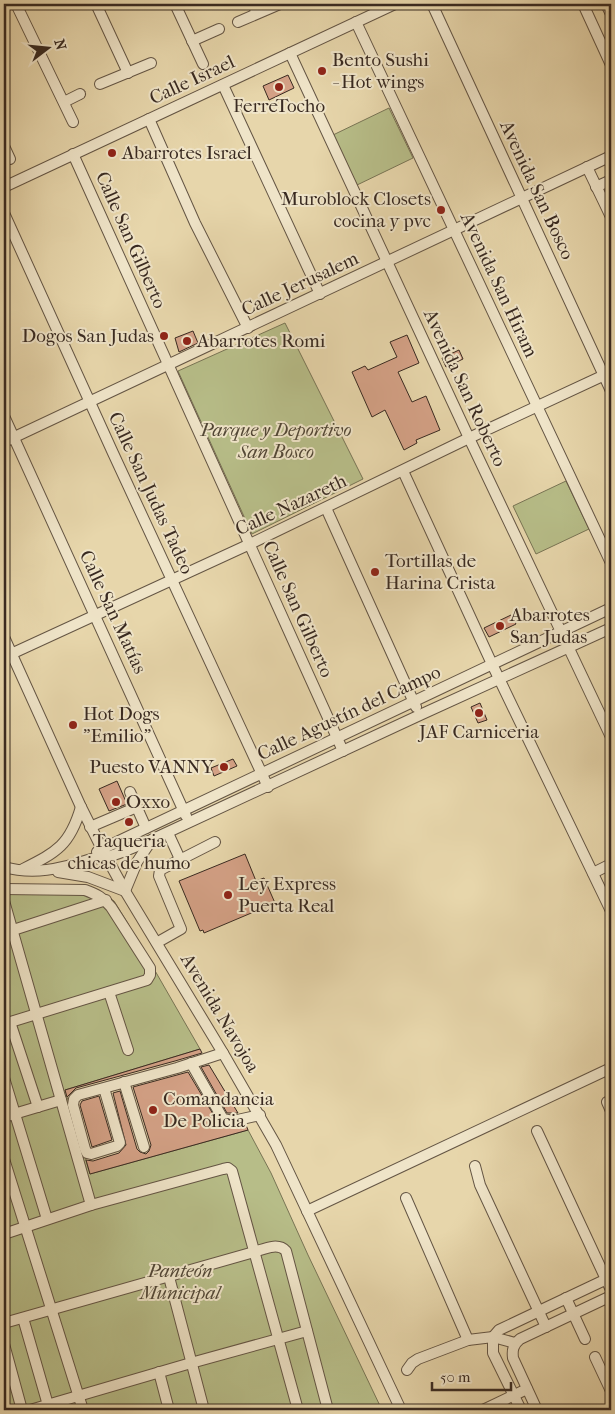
<svg xmlns="http://www.w3.org/2000/svg" width="615" height="1414" font-family="'IM FELL French Canon',serif">
<rect width="100%" height="100%" fill="#e7d6ab"/>
<filter id="stains"><feTurbulence type="fractalNoise" baseFrequency=".004" numOctaves="4"/><feColorMatrix values="0 0 0 0 .2 0 0 0 0 .09 0 0 0 0 .02 0 0 0 .5 -.17"/></filter>
<radialGradient id="worn" r=".72"><stop offset=".6" stop-color="#630" stop-opacity="0"/><stop offset="1" stop-color="#630" stop-opacity=".3"/></radialGradient>
<g fill="#b7bd88" stroke="#787454">
<path d="M389,108L413,158L357,185L333,135Z"/>
<path d="M285,323L363,479L252,534L178,371Z"/>
<path d="M566,481L589,529L536,554L513,506Z"/>
<path d="M4,885L102,893L114,901L127,922L200,1049L65,1090L90,1174L248,1130L271,1173L308,1255L382,1410H4Z"/>
</g>
<g fill="#d4a186" stroke="#392a21">
<path d="M288,75L294,88L269,100L263,86Z"/>
<path d="M193,331L198,343L179,352L175,338Z"/>
<path d="M407,335L419,363L398,372L412,402L426,396L440,430L416,440L417,443L404,450L385,410L372,417L352,372L365,366L368,370L397,357L390,342Z"/>
<path d="M459,350L463,359L446,367L442,358Z"/>
<path d="M511,615L516,624L489,637L484,628Z"/>
<path d="M480,703L487,720L478,723L471,707Z"/>
<path d="M233,759L237,766L214,776L211,768Z"/>
<path d="M117,781L127,804L109,811L99,789Z"/>
<path d="M245,854L256,881L264,878L275,903L204,933L203,930L200,931L179,881Z"/>
<path d="M200,1049L202,1053L175,1061L76,1088L67,1097L65,1090Z"/>
<path d="M209,1065L238,1113H227L201,1067Z"/>
<path d="M188,1072L219,1124L232,1128L246,1125L248,1130L90,1174L86,1160L93,1161L119,1153L126,1145L113,1093L120,1091L137,1149L140,1152L146,1154L149,1151L151,1145L133,1087Z"/>
<path d="M99,1096L112,1140L92,1147L80,1105L82,1101Z"/>
</g>
<g fill="none" stroke-linecap="round" stroke-linejoin="round">
<defs>
<g id="minor">
<path d="M16,4L73,122"/>
<path d="M96,4L128,73"/>
<path d="M175,4L203,64"/>
<path d="M253,4L257,13"/>
<path d="M432,4L611,391"/>
<path d="M583,4L611,65"/>
<path d="M606,4L611,14"/>
<path d="M238,22L280,4"/>
<path d="M356,22L611,563"/>
<path d="M192,41L219,29"/>
<path d="M290,53L469,438L611,737"/>
<path d="M100,84L151,63"/>
<path d="M223,85L320,294"/>
<path d="M64,102L80,94"/>
<path d="M149,119L195,223L248,328"/>
<path d="M4,146L10,159"/>
<path d="M73,154L343,751"/>
<path d="M587,167L611,217"/>
<path d="M4,187L395,4"/>
<path d="M596,187L611,180"/>
<path d="M4,213L113,453L268,787"/>
<path d="M4,416L186,816"/>
<path d="M4,442L611,156"/>
<path d="M403,471L492,664L611,911"/>
<path d="M326,508L416,707"/>
<path d="M4,637L81,807L102,849L125,891L223,1053L276,1145L401,1410"/>
<path d="M11,654L250,544L469,438L611,372"/>
<path d="M130,792L146,828"/>
<path d="M90,827L137,807"/>
<path d="M168,833L180,859"/>
<path d="M97,852L102,849L611,608"/>
<path d="M4,867C33,875 61,869 88,860C94,858 101,858 107,857C122,853 137,846 151,840L420,715L611,628"/>
<path d="M23,869C57,852 70,845 81,807"/>
<path d="M58,872L88,877L125,891L137,862L151,841"/>
<path d="M593,873L611,864"/>
<path d="M4,889L85,890C96,894 104,898 111,907L150,968V975L147,980L4,1024"/>
<path d="M4,901L91,1205"/>
<path d="M4,933L106,900"/>
<path d="M158,942L181,929L159,876L160,870L215,842"/>
<path d="M109,992L128,1050"/>
<path d="M10,1022L38,1107"/>
<path d="M191,1063L223,1119L233,1121L260,1115"/>
<path d="M4,1078L47,1219"/>
<path d="M124,1082L144,1147"/>
<path d="M104,1088L120,1143L117,1146L91,1154L87,1153L85,1149L73,1105L74,1099L78,1095L177,1068L223,1053"/>
<path d="M607,1102L611,1111"/>
<path d="M4,1117L61,1100"/>
<path d="M537,1131L611,1290"/>
<path d="M4,1159L83,1410"/>
<path d="M475,1166L480,1185L546,1327"/>
<path d="M406,1198L468,1340"/>
<path d="M307,1211L611,1068"/>
<path d="M4,1234L91,1205L223,1169L228,1168L232,1171L298,1410"/>
<path d="M169,1277L204,1410"/>
<path d="M566,1298L585,1339"/>
<path d="M23,1318L48,1405"/>
<path d="M4,1323L254,1252C264,1249 278,1242 286,1251L328,1410"/>
<path d="M4,1344L22,1410"/>
<path d="M595,1357L611,1391"/>
<path d="M407,1370L412,1363L418,1359L468,1340L493,1337L515,1343"/>
<path d="M159,1372L169,1410"/>
<path d="M30,1410L191,1363L307,1331"/>
<path d="M483,1410L527,1389"/>
<path d="M521,1410L493,1353V1337L499,1330L611,1277"/>
<path d="M537,1410L513,1358C512,1350 513,1345 520,1339L611,1296"/>
</g>
</defs>
<use href="#minor" stroke="#645544" stroke-width="12"/>
<use href="#minor" stroke="#efe4c8" stroke-width="10"/>
</g>
<g fill="#8f2418" stroke="#efe4c8" stroke-width="2">
<circle cx="322" cy="71" r="5"/>
<circle cx="279" cy="87" r="5"/>
<circle cx="112" cy="153" r="5"/>
<circle cx="441" cy="210" r="5"/>
<circle cx="164" cy="336" r="5"/>
<circle cx="187" cy="341" r="5"/>
<circle cx="375" cy="572" r="5"/>
<circle cx="500" cy="626" r="5"/>
<circle cx="479" cy="713" r="5"/>
<circle cx="73" cy="725" r="5"/>
<circle cx="224" cy="767" r="5"/>
<circle cx="116" cy="802" r="5"/>
<circle cx="129" cy="822" r="5"/>
<circle cx="228" cy="895" r="5"/>
<circle cx="153" cy="1110" r="5"/>
</g>
<g text-anchor="middle" dominant-baseline="central" stroke-width="4" stroke-linejoin="round" paint-order="stroke">
<g font-size="19" fill="#392a21" stroke="#efe4c8" text-anchor="start">
<text x="332" y="60">Bento Sushi<tspan x="332" dy="22">- Hot wings</tspan></text>
<text x="279" y="106" text-anchor="middle">FerreTocho</text>
<text x="122" y="153">Abarrotes Israel</text>
<text x="431" y="199" text-anchor="end">Muroblock Closets<tspan x="431" dy="22">cocina y pvc</tspan></text>
<text x="154" y="336" text-anchor="end">Dogos San Judas</text>
<text x="197" y="341">Abarrotes Romi</text>
<text x="385" y="561">Tortillas de<tspan x="385" dy="22">Harina Crista</tspan></text>
<text x="510" y="615">Abarrotes<tspan x="510" dy="22">San Judas</tspan></text>
<text x="83" y="714">Hot Dogs<tspan x="83" dy="22">"Emilio"</tspan></text>
<text x="479" y="732" text-anchor="middle">JAF Carniceria</text>
<text x="214" y="767" text-anchor="end">Puesto VANNY</text>
<text x="126" y="802">Oxxo</text>
<text x="129" y="841" text-anchor="middle">Taqueria<tspan x="129" dy="22">chicas de humo</tspan></text>
<text x="238" y="884">Ley Express<tspan x="238" dy="22">Puerta Real</tspan></text>
<text x="163" y="1099">Comandancia<tspan x="163" dy="22">De Policia</tspan></text>
</g>
<g font-size="19" fill="#392a21" stroke="#efe4c8">
<text transform="translate(192 80) rotate(-25)">Calle Israel</text>
<text transform="translate(537 190) rotate(65)">Avenida San Bosco</text>
<text transform="translate(131 240) rotate(66)">Calle San Gilberto</text>
<text transform="translate(300 284) rotate(-25)">Calle Jerusalem</text>
<text transform="translate(499 285) rotate(65)">Avenida San Hiram</text>
<text transform="translate(465 388) rotate(65)">Avenida San Roberto</text>
<text transform="translate(151 493) rotate(65)">Calle San Judas Tadeo</text>
<text transform="translate(291 505) rotate(-25)">Calle Nazareth</text>
<text transform="translate(298 609) rotate(66)">Calle San Gilberto</text>
<text transform="translate(113 612) rotate(65)">Calle San Matías</text>
<text transform="translate(349 713) rotate(-25)">Calle Agustín del Campo</text>
<text transform="translate(220 1013) rotate(59)">Avenida Navojoa</text>
</g>
<g font-size="19" font-style="italic" fill="#524736" stroke="#efe4c8">
<text x="276" y="430">Parque y Deportivo<tspan x="276" dy="22">San Bosco</tspan></text>
<text x="180" y="1271">Panteón<tspan x="180" dy="22">Municipal</tspan></text>
</g>
</g>
<rect width="615" height="1414" fill="none" stroke="#e7d6ab" stroke-width="20"/>
<rect x="5" y="5" width="605" height="1404" fill="none" stroke="#392a21" stroke-width="2.5"/>
<rect x="10" y="10" width="595" height="1394" fill="none" stroke="#392a21"/>
<g transform="translate(48 48) rotate(74)" stroke="#efe4c8" stroke-width="4" paint-order="stroke">
<path d="M0-4L9 19L0 12L-9 19Z" fill="#392a21"/>
<text y="-8" font-size="14" font-weight="bold" text-anchor="middle" fill="#392a21">N</text>
</g>
<path d="M432 1382v8h79v-8" fill="none" stroke="#392a21" stroke-width="2.5"/>
<text x="440" y="1382" font-size="15" fill="#392a21" stroke="#efe4c8" stroke-width="4" paint-order="stroke">50 m</text>
<rect width="100%" height="100%" filter="url(#stains)"/>
<rect width="100%" height="100%" fill="url(#worn)"/>
</svg>
